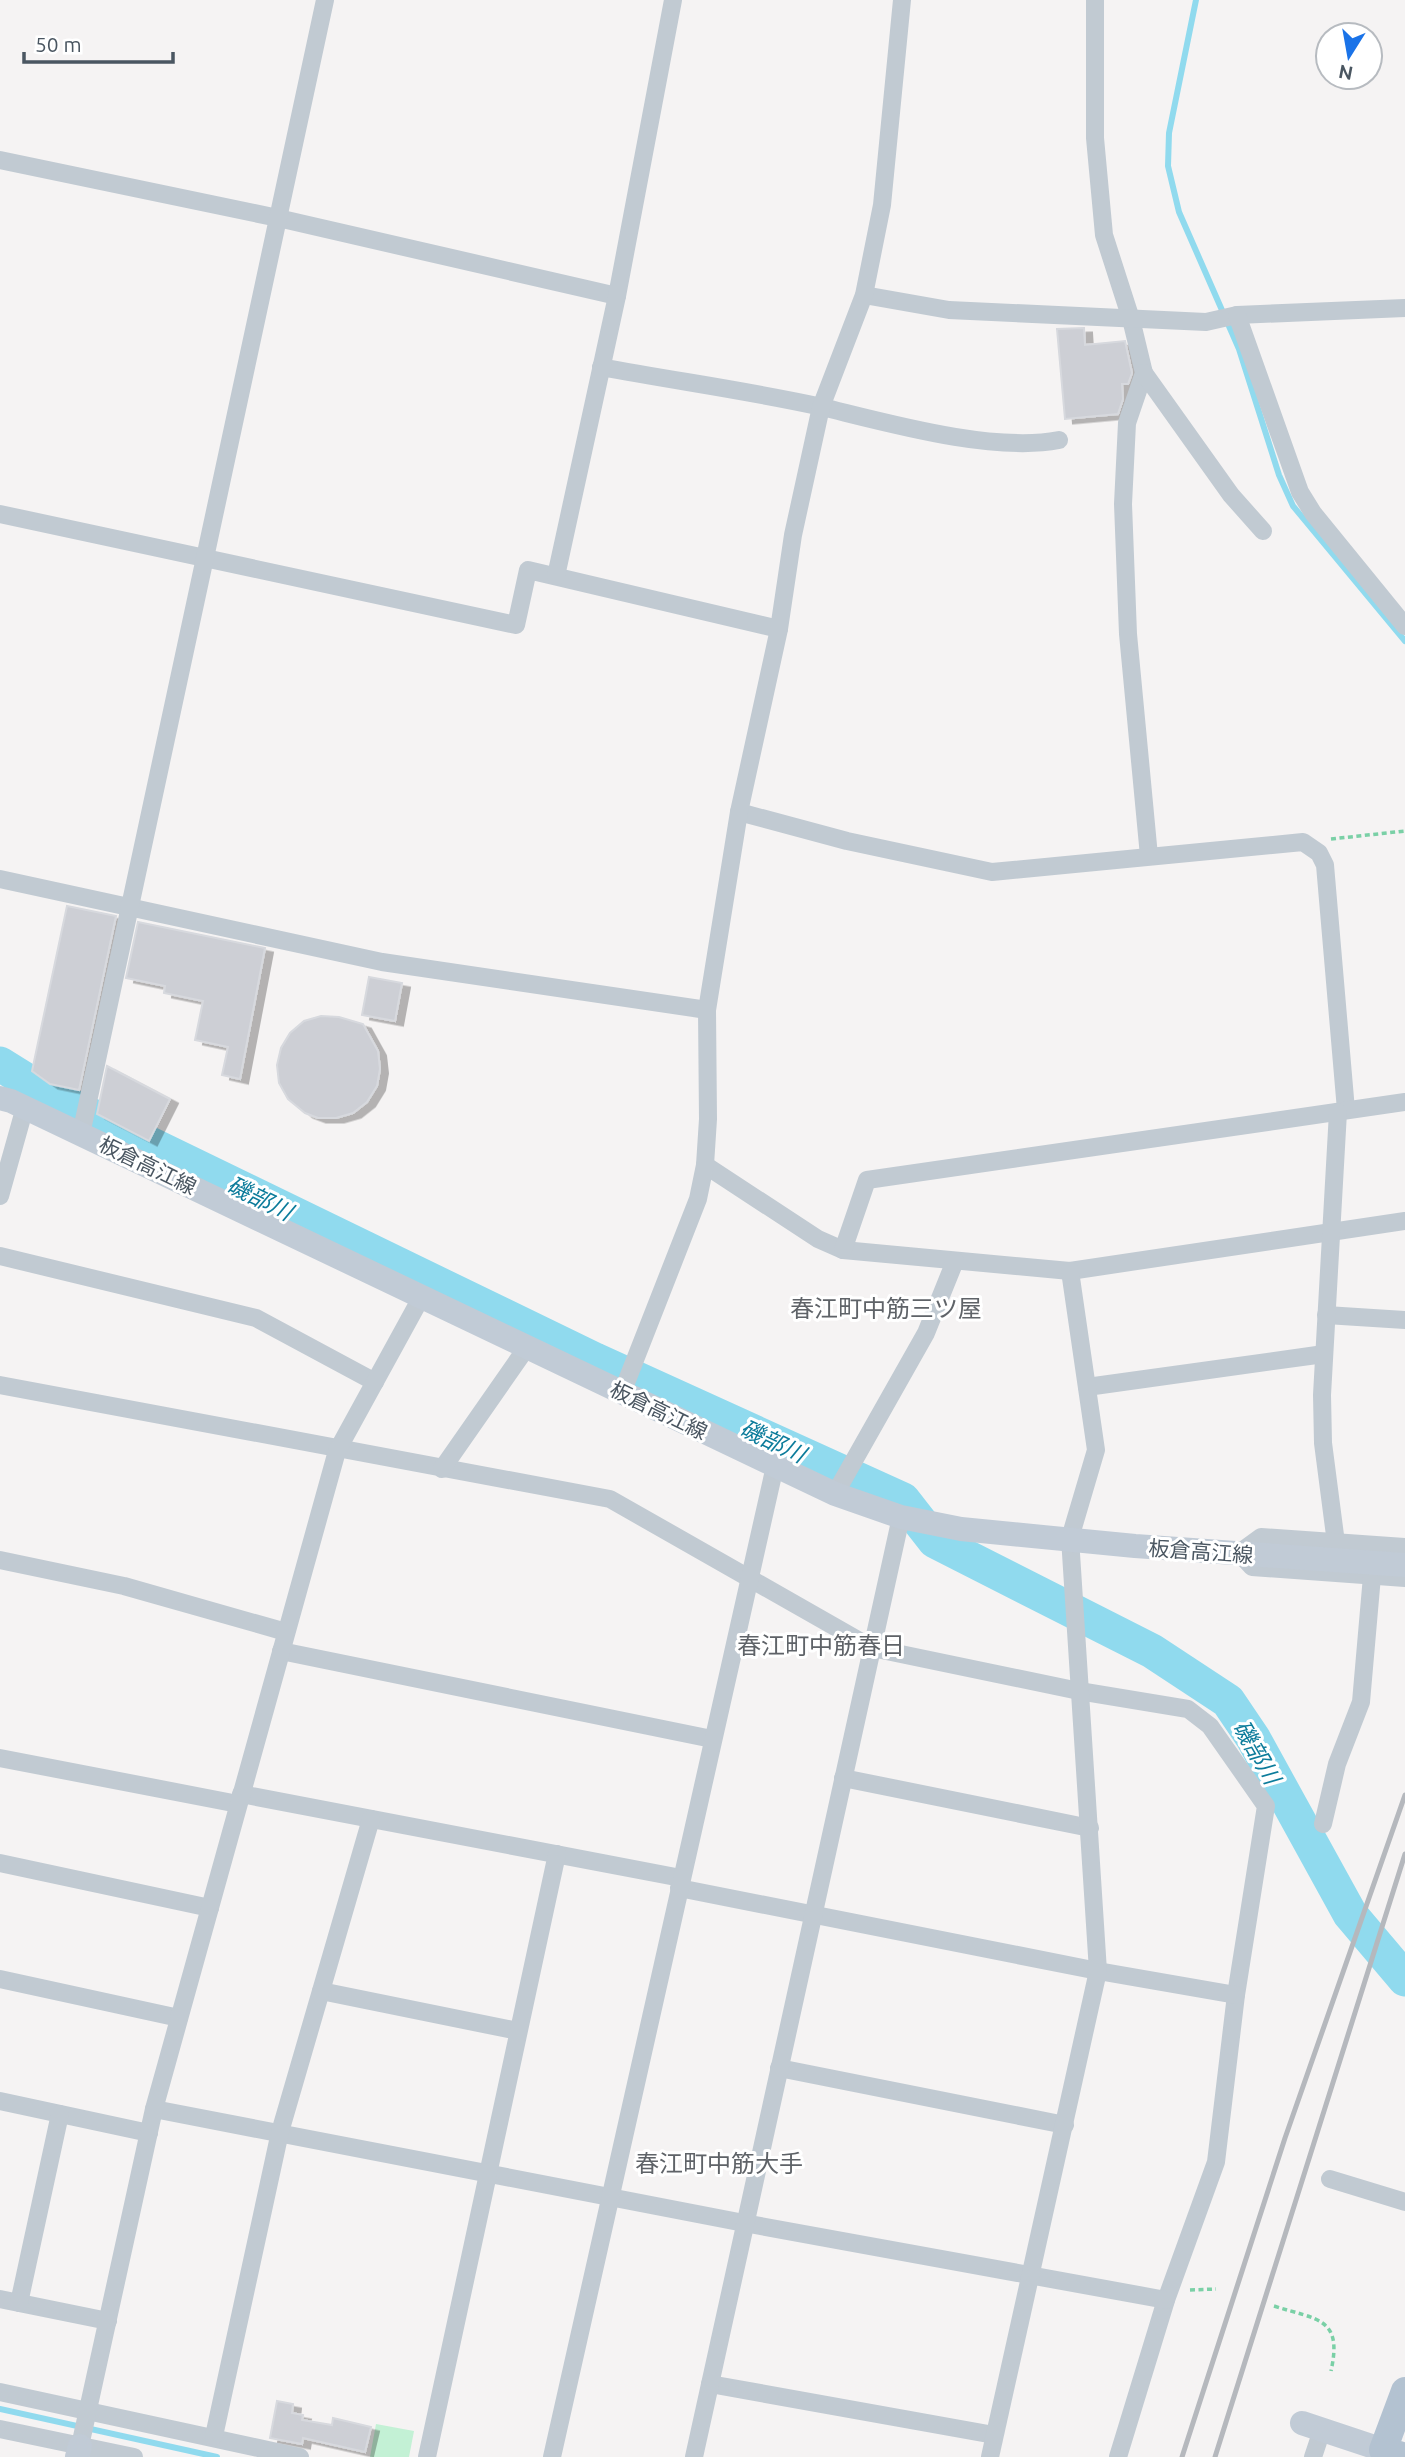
<svg xmlns="http://www.w3.org/2000/svg" width="1405" height="2457" font-family="Ubuntu,'Noto Sans JP',sans-serif">
<defs>
<filter id="shadow"><feDropShadow dx="8" dy="4.5" stdDeviation="0" flood-color="#0004"/></filter>
</defs>
<rect width="100%" height="100%" fill="#f5f3f3"/>
<path fill="#c3f1d5" d="M376,2424L414,2431L409,2457H370Z"/>
<g fill="none" stroke-linecap="round" stroke-linejoin="round">
<g stroke="#90daee" stroke-width="6">
<path d="M1196,0L1169,133L1168,166L1179,212L1239,349L1279,475L1293,506L1405,641"/>
<path d="M0,2409L217,2457"/>
</g>
<path stroke="#90daee" stroke-width="35" d="M0,1064L53,1097L595,1360L903,1500L935,1541L1152,1651L1228,1701L1253,1738L1350,1914L1405,1979"/>
</g>
<g fill="#cdcfd5" stroke="#d7d9de" stroke-width="2" filter="url(#shadow)">
<path d="M1084,328L1085,345L1125,341L1132,373L1128,384H1122L1123,399L1118,414L1065,419L1057,329Z"/>
<path d="M67,906L116,916L79,1090L50,1084L32,1071Z"/>
<path d="M138,922L265,948L240,1079L222,1075L228,1047L195,1040L203,1001L164,993L165,986L126,978Z"/>
<path d="M369,977L402,983L395,1021L362,1015Z"/>
<path d="M321,1016L339,1017L363,1024L378,1051L380,1069L377,1086L367,1102L353,1113L336,1118H318L305,1113L288,1099L279,1083L277,1065L281,1048L290,1033L304,1021Z"/>
<path d="M107,1066L170,1099L149,1141L97,1114Z"/>
<path d="M277,2401L293,2404L292,2413L303,2415L302,2420L332,2425L333,2418L371,2427L365,2452L303,2438L302,2444L270,2438Z"/>
</g>
<g fill="none" stroke-linecap="round" stroke-linejoin="round">
<g stroke="#7ad0a6" stroke-width="3.5" stroke-dasharray="5 3.5" stroke-linecap="butt">
<path d="M1331,839L1405,831"/>
<path d="M1190,2290L1216,2289"/>
<path d="M1274,2306C1317,2320 1343,2317 1331,2371"/>
</g>
<g stroke="#c1cad2" stroke-width="18">
<path d="M1095,0V138L1104,235L1131,319L1144,373L1127,423L1123,504L1128,634L1149,856"/>
<path d="M0,160L278,218L617,296"/>
<path d="M864,295L949,310L1206,322L1237,315L1405,308"/>
<path d="M1237,315L1300,492L1313,513L1405,626"/>
<path d="M601,367C675,381 750,391 822,407C888,423 994,453 1059,440"/>
<path d="M1144,373L1231,495L1263,531"/>
<path d="M0,514L516,625L528,570L779,629"/>
<path d="M556,576L617,296L673,0"/>
<path d="M739,812L847,841L992,872L1303,842L1319,853L1325,865L1346,1110"/>
<path d="M0,879L382,962L707,1010"/>
<path d="M81,1134L325,0"/>
<path d="M705,1165L818,1239L843,1250L1070,1271L1405,1221"/>
<path d="M0,1196L25,1107"/>
<path d="M843,1250L867,1180L1405,1102"/>
<path d="M0,1256L256,1318L375,1382"/>
<path d="M1326,1315L1405,1320"/>
<path d="M0,1385L610,1499L872,1648L1079,1691L1188,1709L1210,1726L1266,1806L1236,1995L1216,2162L1166,2300L1118,2457"/>
<path d="M1087,1387L1324,1354"/>
<path d="M622,1393L698,1199L705,1165L708,1119L707,1010L739,812L779,629L793,535L821,407L864,295L882,205L902,0"/>
<path d="M442,1469L527,1347"/>
<path d="M835,1494L926,1333L955,1261"/>
<path d="M1336,1543L1323,1443L1322,1395L1338,1112"/>
<path d="M1405,1547L1261,1537L1239,1553L1252,1567L1405,1578"/>
<path d="M0,1560L124,1586L286,1632"/>
<path d="M281,1651L712,1739"/>
<path d="M0,1758L238,1804"/>
<path d="M843,1778L1090,1828"/>
<path d="M241,1794L681,1878"/>
<path d="M1323,1824L1337,1764L1361,1702L1372,1576"/>
<path d="M0,1863L210,1908"/>
<path d="M679,1888L1098,1971L1236,1995"/>
<path d="M0,1979L179,2018"/>
<path d="M321,1991L518,2031"/>
<path d="M779,2068L1065,2125"/>
<path d="M0,2101L149,2133"/>
<path d="M154,2109L744,2223L1166,2300"/>
<path d="M1330,2179L1405,2202"/>
<path d="M0,2299L108,2321"/>
<path d="M19,2303L60,2114"/>
<path d="M710,2384L994,2435"/>
<path d="M0,2392L300,2457"/>
<path d="M0,2429L134,2457"/>
<path d="M214,2436L280,2132L371,1819"/>
<path d="M80,2446L154,2109L337,1451L422,1296"/>
<path d="M427,2457L557,1854"/>
<path d="M552,2457L775,1466"/>
<path d="M694,2457L901,1517"/>
<path d="M990,2457L1098,1971L1070,1538L1096,1450L1070,1271"/>
<path d="M1313,2457L1322,2430"/>
</g>
<g stroke="#c1cbd6" stroke-width="24">
<path d="M0,1098L11,1101L835,1494L901,1517L961,1529L1135,1546L1405,1565"/>
<path d="M1302,2423L1383,2450"/>
<path d="M77,2457L80,2446"/>
</g>
<path stroke="#b3c2d1" stroke-width="28" d="M1405,2391L1383,2450L1405,2457"/>
<g stroke="#b5b8bd" stroke-width="5">
<path d="M1182,2457L1285,2138L1405,1795"/>
<path d="M1215,2457L1405,1854"/>
</g>
</g>
<g text-anchor="middle" dominant-baseline="central" stroke-width="6" stroke-linejoin="round" paint-order="stroke">
<g font-size="21" fill="#4a5661" stroke="#fff">
<text transform="translate(148 1165) rotate(26)">板倉高江線</text>
<text transform="translate(659 1410) rotate(26)">板倉高江線</text>
<text transform="translate(1201 1551) rotate(4)">板倉高江線</text>
</g>
<g font-size="23" font-style="italic" fill="#0c7c9b" stroke="#fff">
<text transform="translate(260 1198) rotate(26)">磯部川</text>
<text transform="translate(773 1441) rotate(25)">磯部川</text>
<text transform="translate(1257 1752) rotate(60)">磯部川</text>
</g>
<g font-size="24" fill="#5f6368" stroke="#fff">
<text x="886" y="1308">春江町中筋三ツ屋</text>
<text x="821" y="1645">春江町中筋春日</text>
<text x="719" y="2163">春江町中筋大手</text>
</g>
</g>
<g transform="translate(1349 56) rotate(191)"><circle r="33" fill="#ffffff" stroke="#b7bbc0" stroke-width="2"/>
<path d="M0-5L12 26L0 18L-12 26Z" fill="#1a73e8"/>
<text y="-10" font-size="19" font-weight="bold" text-anchor="middle" fill="#4a5661">N</text>
</g>
<path d="M24 52v10h149v-10" fill="none" stroke="#4a5661" stroke-width="3.5"/>
<text x="35" y="52" font-size="21" fill="#4a5661" stroke="#ffffff" stroke-width="5" paint-order="stroke">50 m</text>
</svg>
